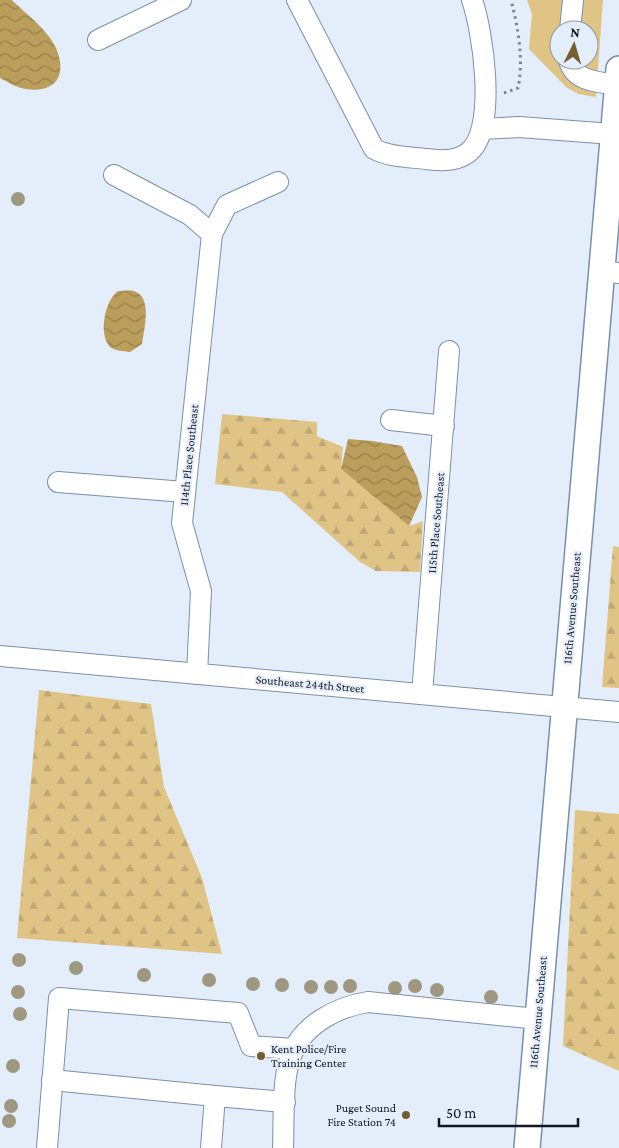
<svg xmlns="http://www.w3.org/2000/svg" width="619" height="1148" font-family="'Crimson Pro',serif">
<defs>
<pattern id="forest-firs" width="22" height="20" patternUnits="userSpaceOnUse" patternTransform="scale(1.25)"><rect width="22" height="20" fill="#e0c485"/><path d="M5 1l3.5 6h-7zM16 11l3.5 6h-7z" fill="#bfa873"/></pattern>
<pattern id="water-waves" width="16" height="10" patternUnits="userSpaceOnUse" patternTransform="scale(1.25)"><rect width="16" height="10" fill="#bb9e5b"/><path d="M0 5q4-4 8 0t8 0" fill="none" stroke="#96804b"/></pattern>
</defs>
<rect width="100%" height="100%" fill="#e4eefa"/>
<g fill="url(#forest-firs)">
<path d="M222,414L317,422V436L343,447L341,469L409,526L423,521L420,572L376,571L360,562L282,492L215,484Z"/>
<path d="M613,546L619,547V688L602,687Z"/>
<path d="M39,690L151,704L164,787L202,878L222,954L17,938Z"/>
<path d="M575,810L619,814V1071L563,1046Z"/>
</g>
<path fill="#e0c485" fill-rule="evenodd" d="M527,0H603L596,97L578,94L566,87L529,49L532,14ZM559,30H589V60H559Z"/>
<g fill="url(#water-waves)">
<path d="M0,0H12C26,14 48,30 56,48C69,79 52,95 21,88C14,86 6,81 0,78Z"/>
<path d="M118,291C122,291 130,290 134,291C153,297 144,329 142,344L130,352C123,351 115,351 110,347C98,334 105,300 118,291Z"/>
<path d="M348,439L372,441L402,446L417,477L422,497L409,526L341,469Z"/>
</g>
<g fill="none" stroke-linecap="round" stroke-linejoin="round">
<defs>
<g id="minor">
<path d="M297,0L374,149C390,157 409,157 426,159C442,161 460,162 472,149C496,122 483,32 472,0"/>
<path d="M570,30L573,0"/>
<path d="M98,40L181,0"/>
<path d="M569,60C574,82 599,82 618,85"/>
<path d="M483,129L519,127L613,134"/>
<path d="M114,175L190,215L212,234L227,205L278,182"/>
<path d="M600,271L619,273"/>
<path d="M391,420L444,426"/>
<path d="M58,482L185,492"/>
<path d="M0,656L619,712"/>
<path d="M197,674L201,591L182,523L212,234"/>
<path d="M422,694L449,351"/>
<path d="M52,1080L215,1096"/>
<path d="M47,1148L59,998L238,1013L251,1046L294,1049"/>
<path d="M211,1148L215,1096L285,1102"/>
<path d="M283,1148C284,1123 282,1081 290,1059C300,1026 336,1007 368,1002L538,1019"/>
</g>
<path id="major" d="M527,1148L619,69"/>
</defs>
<use href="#minor" stroke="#7a90ac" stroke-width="22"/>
<use href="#major" stroke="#7a90ac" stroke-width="28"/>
<path stroke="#7c8590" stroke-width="3" stroke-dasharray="2.5 4" stroke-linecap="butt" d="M504,93L518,88C524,60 518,27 511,0"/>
<use href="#minor" stroke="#fff" stroke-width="20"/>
<use href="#major" stroke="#fff" stroke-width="25"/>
</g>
<g fill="#9e9880">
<circle cx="18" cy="199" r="7"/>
<circle cx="19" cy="960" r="7"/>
<circle cx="76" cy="968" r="7"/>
<circle cx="144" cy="975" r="7"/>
<circle cx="209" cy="980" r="7"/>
<circle cx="253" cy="984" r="7"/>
<circle cx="282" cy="985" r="7"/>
<circle cx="350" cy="986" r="7"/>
<circle cx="415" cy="986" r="7"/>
<circle cx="311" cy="987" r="7"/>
<circle cx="331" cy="987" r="7"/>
<circle cx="395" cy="988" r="7"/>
<circle cx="437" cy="990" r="7"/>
<circle cx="18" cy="992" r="7"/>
<circle cx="491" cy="997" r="7"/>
<circle cx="20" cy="1014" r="7"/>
<circle cx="13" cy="1066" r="7"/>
<circle cx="11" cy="1106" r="7"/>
<circle cx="9" cy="1121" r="7"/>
</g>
<g fill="#735e2d" stroke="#e4eefa" stroke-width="2">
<circle cx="261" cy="1056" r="5"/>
<circle cx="406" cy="1115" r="5"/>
</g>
<g text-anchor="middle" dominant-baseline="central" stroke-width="4" stroke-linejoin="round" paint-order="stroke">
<g font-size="12" fill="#0f1722" stroke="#e4eefa">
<text transform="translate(189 455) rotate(-84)">114th Place Southeast</text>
<text transform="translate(436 523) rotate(-85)">115th Place Southeast</text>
<text transform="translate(572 608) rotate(-85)">116th Avenue Southeast</text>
<text transform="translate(310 684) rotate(5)">Southeast 244th Street</text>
<text transform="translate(538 1012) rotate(-85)">116th Avenue Southeast</text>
</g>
<g font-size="12" fill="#0f1722" stroke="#e4eefa" text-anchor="start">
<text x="271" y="1049">Kent Police/Fire<tspan x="271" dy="14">Training Center</tspan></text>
<text x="396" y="1108" text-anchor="end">Puget Sound<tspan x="396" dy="14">Fire Station 74</tspan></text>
</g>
</g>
<g transform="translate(574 45) rotate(5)"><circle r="24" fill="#e4eefa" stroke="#8f98a4"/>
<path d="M0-4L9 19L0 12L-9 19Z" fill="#735e2d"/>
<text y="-8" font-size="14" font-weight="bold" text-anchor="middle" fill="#0f1722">N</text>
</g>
<path d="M439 1118v8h139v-8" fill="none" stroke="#0f1722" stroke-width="2.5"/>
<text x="446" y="1118" font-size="15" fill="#0f1722" stroke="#e4eefa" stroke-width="4" paint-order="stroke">50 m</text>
</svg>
